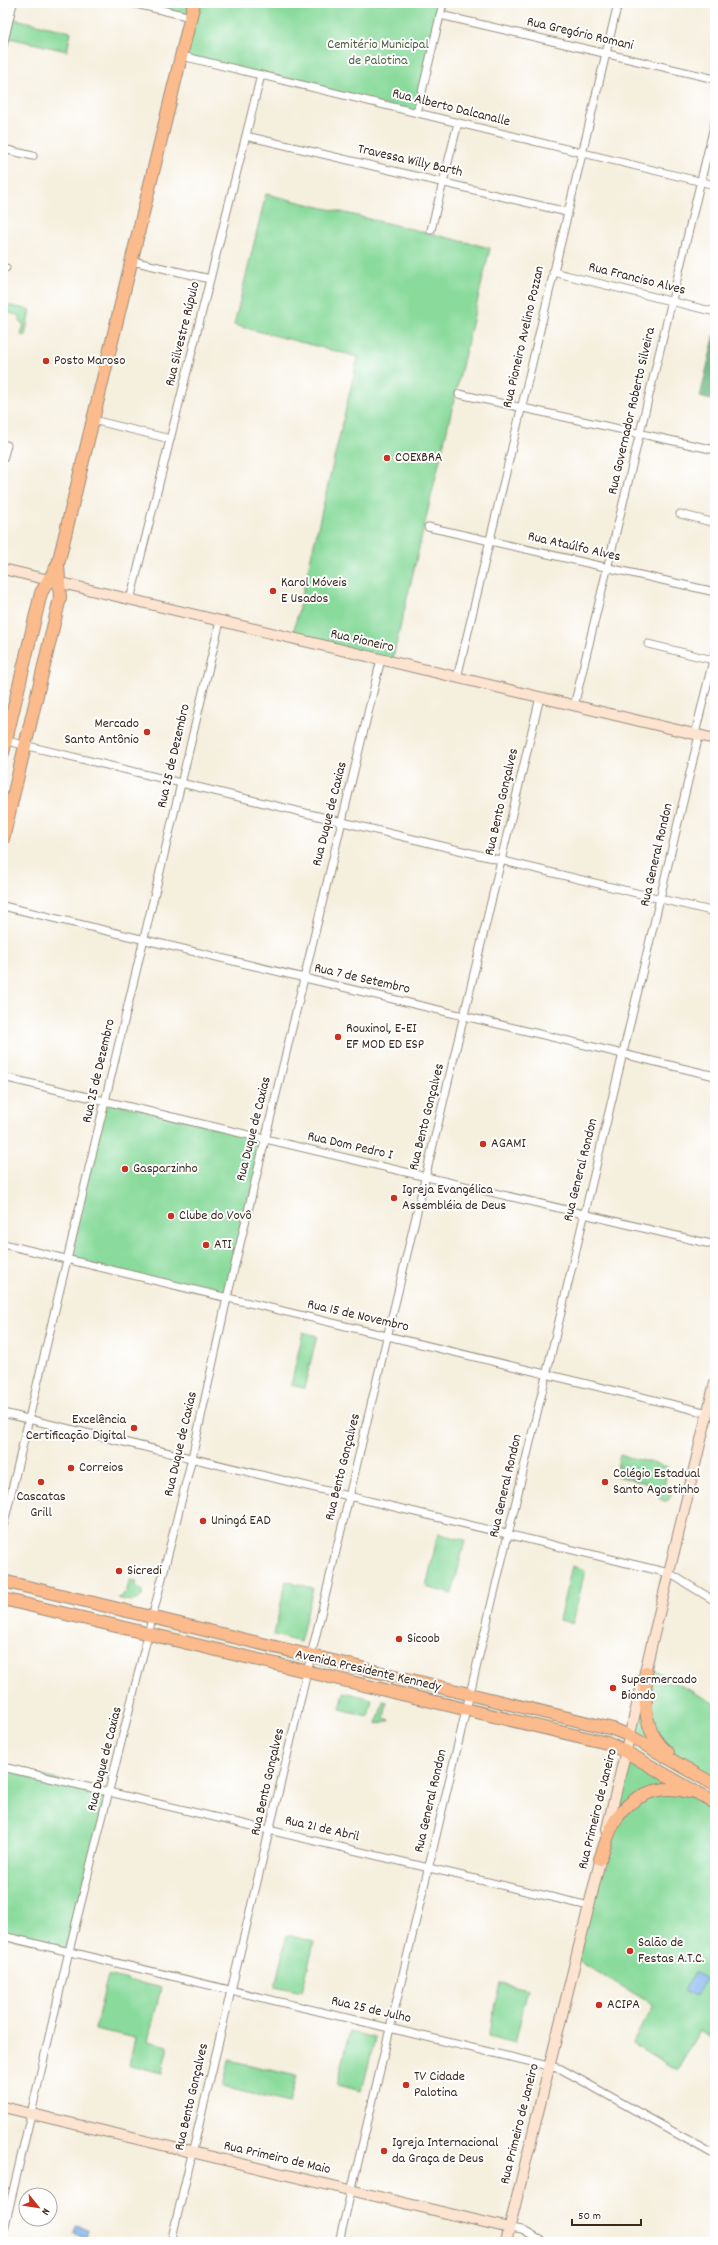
<svg xmlns="http://www.w3.org/2000/svg" width="718" height="2245" font-family="Dekko,sans-serif">
<rect width="100%" height="100%" fill="#fff"/>
<filter id="ink" filterUnits="userSpaceOnUse"><feTurbulence type="fractalNoise" baseFrequency=".025" numOctaves="2"/><feDisplacementMap in="SourceGraphic" scale="8" xChannelSelector="R" yChannelSelector="G"/><feConvolveMatrix kernelMatrix="1 2 1 2 8 2 1 2 1" color-interpolation-filters="sRGB"/></filter>
<filter id="wash" filterUnits="userSpaceOnUse"><feTurbulence type="fractalNoise" baseFrequency=".012" numOctaves="4" result="noise"/><feDisplacementMap in="SourceGraphic" scale="16" xChannelSelector="R" yChannelSelector="G"/><feGaussianBlur stdDeviation="0.9" result="paint"/><feColorMatrix in="noise" values="0 0 0 0 0 0 0 0 0 0 0 0 0 0 0 0 0 1.4 0 .05"/><feComposite in="paint" operator="in"/></filter>
<g filter="url(#wash)">
<rect width="100%" height="100%" fill="#f5efde"/>
<g fill="#89da9b" stroke="#62825c">
<path d="M164,3H443L417,113L182,56L191,17L163,10Z"/>
<path d="M10,18L71,32L67,51L5,37Z"/>
<path d="M266,194L490,248L392,662L292,638L358,357L234,325Z"/>
<path d="M7,305L30,310L25,336L21,335L24,324L19,322L21,316L6,312Z"/>
<path d="M105,1101L265,1139L227,1298L67,1260Z"/>
<path d="M303,1332L317,1336L304,1388L291,1385Z"/>
<path d="M620,1455L668,1467L664,1487L615,1476Z"/>
<circle cx="665" cy="1495" r="6"/>
<path d="M438,1534L465,1540L452,1594L426,1587Z"/>
<path d="M572,1566L585,1570L573,1623L559,1620Z"/>
<path d="M130,1580L136,1581L135,1585L142,1590V1596C135,1604 126,1600 118,1598L126,1593Z"/>
<path d="M286,1581L313,1588L300,1642L274,1635Z"/>
<path d="M650,1668L715,1704V1782L668,1750L653,1728Z"/>
<path d="M644,1688L661,1750L632,1735Z"/>
<path d="M344,1692L372,1699L368,1716L340,1709Z"/>
<path d="M383,1701L387,1702L384,1718L390,1720L377,1724Z"/>
<path d="M628,1757L680,1786L661,1787L613,1816Z"/>
<path d="M3,1767L110,1792L69,1951L3,1936Z"/>
<path d="M670,1789L715,1803V2040L699,2031L677,2070L632,2043L654,2005L575,1959L600,1859L626,1807Z"/>
<path d="M287,1935L314,1942L302,1992L275,1986Z"/>
<path d="M108,1975L161,1988L148,2041L168,2046L162,2073L129,2065L135,2038L95,2029Z"/>
<path d="M501,1983L528,1989L515,2043L488,2036Z"/>
<path d="M350,2032L375,2038L362,2091L337,2085Z"/>
<path d="M229,2060L296,2076L289,2103L223,2087Z"/>
</g>
<path fill="#6eba83" stroke="#547250" d="M715,333V401L700,397Z"/>
<g fill="#80b2ec" stroke="#5e6e85">
<path d="M694,1972L706,1979L695,1997L684,1991Z"/>
<path d="M76,2226L88,2229L86,2237L74,2234Z"/>
</g>
</g>
<g filter="url(#ink)">
<g fill="none" stroke-linecap="round" stroke-linejoin="round">
<defs>
<g id="street">
<path d="M132,3L191,17"/>
<path d="M440,15L715,79"/>
<path d="M3,46L13,3"/>
<path d="M182,56L715,185"/>
<path d="M417,113L443,3"/>
<path d="M246,136L567,212"/>
<path d="M3,149L33,156"/>
<path d="M431,230L458,123"/>
<path d="M132,261L210,279"/>
<path d="M3,267L6,268"/>
<path d="M553,272L715,312"/>
<path d="M459,394L715,450"/>
<path d="M93,420L170,439"/>
<path d="M3,459L7,445"/>
<path d="M680,514L715,523"/>
<path d="M428,527L715,592"/>
<path d="M130,600L261,75"/>
<path d="M648,644L713,660"/>
<path d="M457,678L618,3"/>
<path d="M574,706L715,122"/>
<path d="M695,734L715,652"/>
<path d="M3,740L715,912"/>
<path d="M3,906L715,1076"/>
<path d="M3,1077L715,1245"/>
<path d="M3,1244L708,1413"/>
<path d="M3,1413L669,1573L715,1601"/>
<path d="M3,1527L220,621"/>
<path d="M3,1767L589,1906"/>
<path d="M3,1936L561,2069L715,2155"/>
<path d="M509,2228L522,2230L543,2242"/>
<path d="M3,2234L69,1951L192,1458L227,1298L381,659"/>
<path d="M171,2242L540,697"/>
<path d="M339,2242L699,735"/>
</g>
<g id="secondary">
<path d="M3,569L715,739"/>
<path d="M607,1829L715,1382"/>
<path d="M3,2107L509,2228"/>
<path d="M506,2242L602,1853"/>
</g>
<g id="primary">
<path d="M3,753L41,593L58,564"/>
<path d="M3,839L60,598L58,564L194,3"/>
<path d="M3,1581L613,1729L630,1736L715,1785"/>
<path d="M3,1599L607,1743L626,1752L715,1803"/>
<path d="M646,1672C645,1702 642,1732 668,1753"/>
<path d="M600,1859C605,1846 609,1830 616,1819C632,1795 661,1783 689,1792"/>
</g>
</defs>
<use href="#street" stroke="#988c7e" stroke-width="9"/>
<use href="#secondary" stroke="#988c7e" stroke-width="12"/>
<use href="#primary" stroke="#988c7e" stroke-width="14"/>
<use href="#street" stroke="#fff" stroke-width="7"/>
<use href="#secondary" stroke="#fde4d1" stroke-width="10"/>
<use href="#primary" stroke="#fbbb8c" stroke-width="12"/>
</g>
</g>
<g fill="#c8321e" stroke="#fff" stroke-width="1.5">
<circle cx="46" cy="361" r="4"/>
<circle cx="387" cy="458" r="4"/>
<circle cx="273" cy="591" r="4"/>
<circle cx="147" cy="732" r="4"/>
<circle cx="338" cy="1037" r="4"/>
<circle cx="483" cy="1144" r="4"/>
<circle cx="125" cy="1169" r="4"/>
<circle cx="394" cy="1198" r="4"/>
<circle cx="171" cy="1216" r="4"/>
<circle cx="206" cy="1245" r="4"/>
<circle cx="134" cy="1428" r="4"/>
<circle cx="71" cy="1468" r="4"/>
<circle cx="41" cy="1482" r="4"/>
<circle cx="605" cy="1482" r="4"/>
<circle cx="203" cy="1521" r="4"/>
<circle cx="119" cy="1571" r="4"/>
<circle cx="399" cy="1639" r="4"/>
<circle cx="613" cy="1688" r="4"/>
<circle cx="630" cy="1951" r="4"/>
<circle cx="599" cy="2005" r="4"/>
<circle cx="406" cy="2085" r="4"/>
<circle cx="384" cy="2151" r="4"/>
</g>
<g text-anchor="middle" dominant-baseline="central" stroke-width="4" stroke-linejoin="round" paint-order="stroke">
<g font-size="14" fill="#3b2a1e" stroke="#fff">
<text transform="translate(580 34) rotate(13)">Rua Gregório Romani</text>
<text transform="translate(451 108) rotate(14)">Rua Alberto Dalcanalle</text>
<text transform="translate(410 161) rotate(13)">Travessa Willy Barth</text>
<text transform="translate(637 279) rotate(14)">Rua Franciso Alves</text>
<text transform="translate(183 334) rotate(-76)">Rua Silvestre Rúpulo</text>
<text transform="translate(524 337) rotate(-77)">Rua Pioneiro Avelino Pozzan</text>
<text transform="translate(632 411) rotate(-77)">Rua Governador Roberto Silveira</text>
<text transform="translate(574 547) rotate(13)">Rua Ataúlfo Alves</text>
<text transform="translate(362 641) rotate(13)">Rua Pioneiro</text>
<text transform="translate(174 756) rotate(-77)">Rua 25 de Dezembro</text>
<text transform="translate(502 802) rotate(-77)">Rua Bento Gonçalves</text>
<text transform="translate(330 814) rotate(-76)">Rua Duque de Caxias</text>
<text transform="translate(657 855) rotate(-77)">Rua General Rondon</text>
<text transform="translate(362 979) rotate(13)">Rua 7 de Setembro</text>
<text transform="translate(99 1071) rotate(-77)">Rua 25 de Dezembro</text>
<text transform="translate(427 1117) rotate(-76)">Rua Bento Gonçalves</text>
<text transform="translate(254 1129) rotate(-76)">Rua Duque de Caxias</text>
<text transform="translate(350 1146) rotate(13)">Rua Dom Pedro I</text>
<text transform="translate(581 1170) rotate(-76)">Rua General Rondon</text>
<text transform="translate(358 1316) rotate(13)">Rua 15 de Novembro</text>
<text transform="translate(181 1444) rotate(-77)">Rua Duque de Caxias</text>
<text transform="translate(343 1467) rotate(-76)">Rua Bento Gonçalves</text>
<text transform="translate(506 1486) rotate(-77)">Rua General Rondon</text>
<text transform="translate(368 1671) rotate(13)">Avenida Presidente Kennedy</text>
<text transform="translate(105 1759) rotate(-76)">Rua Duque de Caxias</text>
<text transform="translate(268 1782) rotate(-77)">Rua Bento Gonçalves</text>
<text transform="translate(431 1801) rotate(-77)">Rua General Rondon</text>
<text transform="translate(598 1809) rotate(-76)">Rua Primeiro de Janeiro</text>
<text transform="translate(322 1829) rotate(13)">Rua 21 de Abril</text>
<text transform="translate(371 2010) rotate(13)">Rua 25 de Julho</text>
<text transform="translate(192 2097) rotate(-77)">Rua Bento Gonçalves</text>
<text transform="translate(520 2124) rotate(-76)">Rua Primeiro de Janeiro</text>
<text transform="translate(277 2158) rotate(13)">Rua Primeiro de Maio</text>
</g>
<g font-size="14" fill="#525f44" stroke="#fff">
<text x="378" y="45">Cemitério Municipal<tspan x="378" dy="16">de Palotina</tspan></text>
</g>
<g font-size="14" fill="#3b2a1e" stroke="#fff" text-anchor="start">
<text x="54" y="361">Posto Maroso</text>
<text x="395" y="458">COEXBRA</text>
<text x="281" y="583">Karol Móveis<tspan x="281" dy="16">E Usados</tspan></text>
<text x="139" y="724" text-anchor="end">Mercado<tspan x="139" dy="16">Santo Antônio</tspan></text>
<text x="346" y="1029">Rouxinol, E-EI<tspan x="346" dy="16">EF MOD ED ESP</tspan></text>
<text x="491" y="1144">AGAMI</text>
<text x="133" y="1169">Gasparzinho</text>
<text x="402" y="1190">Igreja Evangélica<tspan x="402" dy="16">Assembléia de Deus</tspan></text>
<text x="179" y="1216">Clube do Vovô</text>
<text x="214" y="1245">ATI</text>
<text x="126" y="1420" text-anchor="end">Excelência<tspan x="126" dy="16">Certificação Digital</tspan></text>
<text x="79" y="1468">Correios</text>
<text x="613" y="1474">Colégio Estadual<tspan x="613" dy="16">Santo Agostinho</tspan></text>
<text x="41" y="1497" text-anchor="middle">Cascatas<tspan x="41" dy="16">Grill</tspan></text>
<text x="211" y="1521">Uningá EAD</text>
<text x="127" y="1571">Sicredi</text>
<text x="407" y="1639">Sicoob</text>
<text x="621" y="1680">Supermercado<tspan x="621" dy="16">Biondo</tspan></text>
<text x="638" y="1943">Salão de<tspan x="638" dy="16">Festas A.T.C.</tspan></text>
<text x="607" y="2005">ACIPA</text>
<text x="414" y="2077">TV Cidade<tspan x="414" dy="16">Palotina</tspan></text>
<text x="392" y="2143">Igreja Internacional<tspan x="392" dy="16">da Graça de Deus</tspan></text>
</g>
</g>
<rect width="718" height="2245" fill="none" stroke="#fff" stroke-width="16"/>
<g transform="translate(38 2207) rotate(120)"><circle r="19" fill="#ffffff" stroke="#b1aaa5"/>
<path d="M0-3L7 15L0 10L-7 15Z" fill="#c8321e"/>
<text y="-6" font-size="11" font-weight="bold" text-anchor="middle" fill="#3b2a1e">N</text>
</g>
<path d="M572 2219v6h69v-6" fill="none" stroke="#3b2a1e" stroke-width="2"/>
<text x="578" y="2219" font-size="12" fill="#3b2a1e" stroke="#ffffff" stroke-width="3" paint-order="stroke">50 m</text>
</svg>
